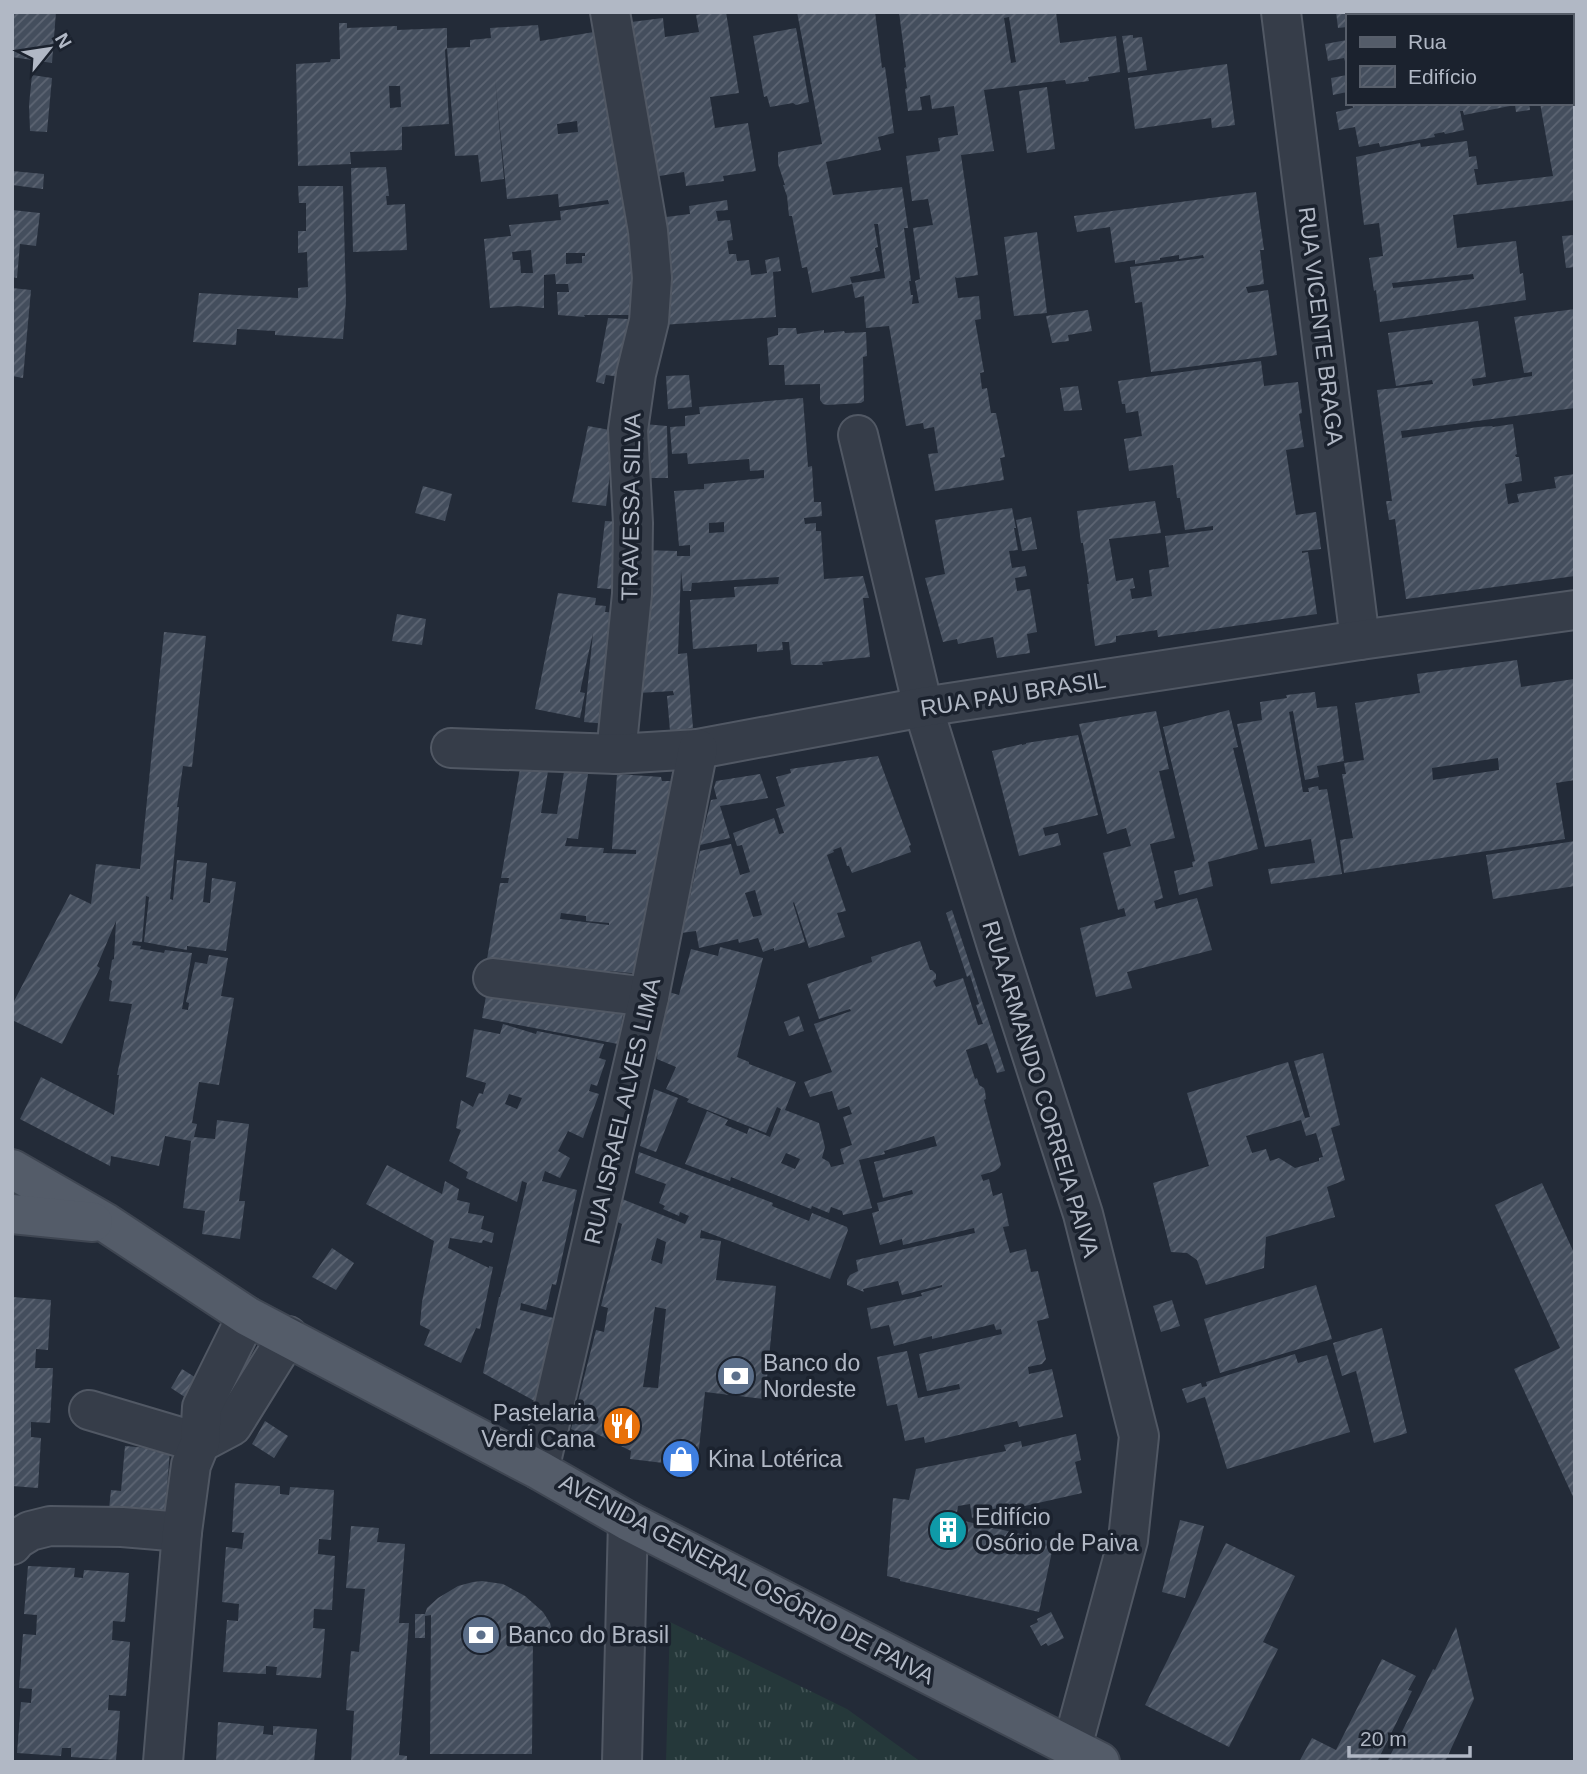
<svg xmlns="http://www.w3.org/2000/svg" width="1587" height="1774" font-family="Helvetica,sans-serif">
<defs>
<pattern id="grass-tufts" width="24" height="20" patternUnits="userSpaceOnUse" patternTransform="scale(1.75)"><rect width="24" height="20" fill="#25383a"/><path d="M3 7l-1-3M5 7V3M7 7l1-3M15 17l-1-3M17 17v-4M19 17l1-3" fill="none" stroke="#425355"/></pattern>
<pattern id="building-hatch" width="6" height="6" patternUnits="userSpaceOnUse" patternTransform="scale(1.75)"><rect width="6" height="6" fill="#444e5d"/><path d="M-1 1l2-2M0 6l6-6M5 7l2-2" fill="none" stroke="#5d6573"/></pattern>
</defs>
<rect width="100%" height="100%" fill="#232b38"/>
<path fill="url(#grass-tufts)" d="M670,1622L847,1709L921,1762H666Z"/>
<g fill="url(#building-hatch)" fill-rule="evenodd">
<path d="M12,12H56L52,63L12,57Z"/>
<path d="M713,12H726L739,93L710,97L715,128L748,123L756,171L723,176L724,181L686,186L684,172L641,179L615,24L663,18L665,37L699,32L696,15Z"/>
<path d="M797,12H875L882,68L885,67L894,133L878,137L881,150L826,162L833,195L902,187L908,228H904L911,281H909L911,295H913L912,304L919,303L915,281L920,279L913,228L933,225L928,199L912,201L906,156L940,151L938,138L958,135L954,106L932,109L930,95L920,97L922,110L908,111L905,89L907,88L904,68L906,67L899,12H1056L1060,43L1116,36L1120,72L1088,77L1089,81L1066,84L1065,80L984,90L994,151L961,155L978,275L957,278L955,277L958,298L979,296L981,319L975,320L984,372L980,373L982,389L987,388L991,413H996L1005,457L1000,458L1004,480L935,491L928,454L938,453L934,427L924,429L923,423L906,426L889,326L866,328L864,296L855,298L852,283L885,278L878,224H874L878,247L875,248L880,271L850,277L852,284L812,293L807,267L802,268L792,216H789L787,196L783,185H785L778,164V152L822,144ZM1009,17L1016,62L1011,63L1004,18Z"/>
<path d="M1336,12H1399L1400,16H1347V27L1338,28Z"/>
<path d="M1493,12H1561V16H1481Z"/>
<path d="M339,23H347V28L397,26V30L447,28V48L445,50L449,124L402,127V150L350,152L351,164L298,166L296,64L330,62L331,59H340ZM389,86H400L401,107L390,108Z"/>
<path d="M538,25L540,41L606,30L645,315H584L585,317L558,315L557,292H569L568,284H556L555,274L544,275V308L518,306L490,308L484,239L511,236L509,225L561,220L560,211L609,204L608,200L559,207L558,194L507,199L495,78L504,179L481,182L478,155L455,156L447,48L470,47V40L491,38L490,28ZM577,121L578,132L558,134L557,124ZM531,250L533,273H521L520,260H513L512,252ZM566,253H585V256H582V263L566,264Z"/>
<path d="M796,28L809,102L796,105L793,103L770,107L767,96L764,97L753,36Z"/>
<path d="M1133,35V38L1142,37L1147,70L1128,73L1122,36Z"/>
<path d="M1347,40V68L1344,58L1328,61L1325,44Z"/>
<path d="M1227,64L1235,125L1212,128L1211,118L1135,129L1128,78Z"/>
<path d="M32,75L52,78L47,132L30,131L29,105Z"/>
<path d="M1347,75V92L1333,95L1331,78Z"/>
<path d="M1047,87L1055,149L1027,153L1019,91Z"/>
<path d="M1352,103H1529L1530,110L1516,112L1515,105L1464,115L1463,111H1460L1464,130L1445,134L1444,132L1434,134L1435,137L1380,147L1379,143L1359,147L1355,127L1339,130L1336,112L1353,108Z"/>
<path d="M1540,103H1575V200L1453,215L1457,248L1516,241L1520,274L1523,273L1526,300L1380,322L1376,290L1374,291L1369,258L1383,256L1379,223L1364,225L1356,157L1420,143L1421,147L1467,141L1469,157L1476,156L1478,169H1474L1477,185L1553,176ZM1473,274L1474,279L1393,288L1392,283Z"/>
<path d="M386,167L389,196H386L387,205L405,204L407,250L353,252L351,168Z"/>
<path d="M12,171L44,174L43,189L12,185Z"/>
<path d="M298,186H343L346,301L343,339L275,335V331L237,329L236,345L193,342L199,293L298,298V288L308,287L307,252L298,253V231H306V203H299Z"/>
<path d="M1256,192L1264,250H1260L1264,284L1246,287L1248,293L1268,290L1277,355L1151,372L1142,302L1135,303L1130,267L1204,258L1203,255L1179,259V255L1160,258V260L1135,264V260L1115,263L1110,227L1077,232L1074,216Z"/>
<path d="M727,200L728,210L716,211L718,221L730,220L733,240L727,241L729,254H736L737,261L749,260L751,275L767,273L765,260L779,257L781,271L773,272L776,317L662,325L650,219L690,214L689,206Z"/>
<path d="M12,210L40,213L36,246L20,244L17,278L12,277Z"/>
<path d="M1037,232L1047,313L1014,316L1004,237Z"/>
<path d="M1575,235V267L1566,268L1562,236Z"/>
<path d="M12,288L31,290L23,378L12,376Z"/>
<path d="M1575,309V408L1401,431L1402,438L1478,427L1492,426L1493,427L1513,424L1517,454L1515,455L1516,457H1519L1522,481L1505,484L1508,504L1519,502L1517,494L1556,488L1554,477L1575,474V576L1406,599L1395,519L1389,520L1386,501H1392L1377,390L1433,384L1432,380L1396,386L1388,333L1478,321L1486,377L1472,379L1473,386L1532,376V372L1524,373L1514,317Z"/>
<path d="M1088,310L1092,331L1068,335L1069,341L1052,343L1046,316Z"/>
<path d="M608,318L628,319L621,377L606,375L604,384L596,382Z"/>
<path d="M778,328H796L797,334L824,330V333L844,331L845,333L866,332L867,356L863,357L864,401L861,403L827,405L823,404L820,400V384L785,385L784,365H769L767,338L778,335Z"/>
<path d="M1261,361L1264,386L1298,382L1302,413L1299,414L1304,447L1286,450L1296,515L1316,512L1321,549L1302,551V553L1308,552L1317,614L1158,637L1157,630L1116,636V642L1095,646L1087,584H1089L1083,543H1081L1077,511L1155,501L1161,533L1109,539L1116,581L1133,578L1135,588L1130,589L1132,599L1152,596L1149,570L1169,567L1165,536L1213,530V526L1185,530L1180,498H1177L1173,465L1129,471L1124,439L1142,436L1138,411L1126,413L1125,404H1122L1118,381Z"/>
<path d="M689,375L692,407L668,409L666,376Z"/>
<path d="M1078,386L1082,410L1064,411L1060,388Z"/>
<path d="M803,398L808,467L812,466L814,502H821L822,516L804,518L805,524L816,523V531H821L824,579L863,576L869,598H863L870,657L822,662L823,665H793L791,664L789,642H782L783,650L757,652V644L693,649L690,600L735,597L734,587L778,584L779,577L692,583L691,591H683L681,571L678,654L687,653L693,728L670,731L667,696L674,695L673,691L638,693L641,550L677,551V556H690V545L679,546L674,491L704,489V484L764,478V470L750,471L749,459L688,464L687,453L672,454L670,427L685,426V416L700,414L699,407ZM724,522V532L709,533V523Z"/>
<path d="M644,424L667,426L668,478H643Z"/>
<path d="M588,426L615,431L606,506L572,502Z"/>
<path d="M423,486L452,494L445,521L415,513Z"/>
<path d="M1012,508L1016,528H1014L1018,550L1009,551L1012,568L1025,566L1027,576L1015,578L1017,591L1030,589L1037,632L1027,634L1030,653L997,658L993,637L958,644L957,639L943,642L925,578L945,574L935,520Z"/>
<path d="M1031,517L1037,549L1022,551L1016,520Z"/>
<path d="M605,521L626,522L622,590L597,588Z"/>
<path d="M558,593L596,598L595,605L606,606L605,612L621,613L608,724L584,722L593,633L580,692L585,693L580,718L535,709Z"/>
<path d="M397,614L426,619L422,645L392,641Z"/>
<path d="M164,632L206,636L192,767L183,766L177,807H179L170,899L173,900L177,860L207,863L203,902L210,903L212,878L236,882L226,951L187,946V950L144,942L149,897L146,896L142,942L133,941L132,945L141,946L140,949L164,953L165,950L192,953L182,1009L188,1010L189,1003L186,1002L195,962L207,964L209,955L228,958L221,996L234,998L219,1085L199,1082L192,1123L197,1124L194,1137L215,1139L217,1120L249,1124L239,1201H245L240,1239L202,1234L205,1211L183,1208L191,1141L165,1136L159,1166L111,1156L110,1166L20,1119L41,1077L114,1115L119,1075H117L132,1004L109,1001L112,981L109,979L112,960L114,959L116,921L97,966L100,968L62,1044L12,1020V1005L70,894L91,904L96,864L140,869Z"/>
<path d="M1517,660L1521,687L1574,679L1575,680V780L1556,783L1565,839L1344,873L1340,840L1353,838L1342,774H1346L1344,763L1364,760L1355,703L1420,693L1417,674ZM1498,758L1499,770L1433,780L1432,768Z"/>
<path d="M1315,692L1317,708L1337,706L1344,761L1317,766L1319,777L1305,780L1293,711L1289,712L1303,792H1309L1308,788L1318,786L1319,790L1327,789L1342,874L1271,884L1268,869L1315,863L1311,839L1265,847L1237,724L1262,720L1260,702L1287,698L1286,695Z"/>
<path d="M1229,710L1238,747L1233,748L1258,849L1208,862L1213,886L1179,895L1174,871L1193,867L1192,862L1195,861L1163,727Z"/>
<path d="M1156,711L1169,769L1159,771L1175,838L1150,844L1163,898L1154,901L1156,909L1197,898L1212,950L1127,972L1132,988L1096,997L1080,928L1126,916L1124,908L1118,910L1103,853L1131,846L1126,828L1107,834L1079,724Z"/>
<path d="M1078,735L1098,815L1043,828L1045,836L1058,833L1061,845L1019,856L992,751L1022,744V745L1026,744V743Z"/>
<path d="M878,756L911,845L909,846L911,852L852,873L849,866H847L841,847L833,850L834,852L827,855L846,911L837,913L845,937L809,948L794,902L793,903L805,942L774,951V948L763,952L758,938L739,943L738,939L699,948L696,931L681,933L684,906H688L700,851L731,844L740,875L750,872L742,845L737,846L733,833L774,818L779,834L784,833L776,809L785,806L776,777L791,773L790,769ZM755,890L762,915L753,917L745,893Z"/>
<path d="M520,769L548,771L541,813L557,814L564,772L588,774L578,839L567,838L565,846L604,848L603,853L636,854V850L612,849L617,774L661,777L662,781H672L667,852L651,911H645L640,974L610,971L607,987L486,965L500,883H508L509,878H501ZM561,913L586,916V921L609,923V925L560,919Z"/>
<path d="M760,774L768,798L720,806L730,838L700,845L711,800L717,799L714,788L716,781Z"/>
<path d="M1575,841V886L1493,899L1486,855Z"/>
<path d="M952,910L1005,1071L997,1073L987,1043L966,1050L975,1079L977,1078L979,1085L984,1088L985,1091L986,1099L984,1100L1001,1165L999,1168L995,1171L981,1175L983,1181L989,1179L993,1196L1002,1193L1009,1226L1003,1227L1010,1253L1026,1249L1031,1272L1038,1271L1049,1318L1037,1321L1046,1359L1042,1364L1028,1367L1029,1374L1052,1369L1063,1417L1019,1427L1017,1421L925,1443L924,1437L905,1441L897,1404L887,1406L877,1357L907,1351L918,1398L960,1389L959,1384L927,1391L919,1354L1002,1334L1001,1329L996,1330L994,1324L932,1339V1336L894,1346L889,1325L871,1329L867,1308L922,1296L921,1293L942,1287V1285L902,1295L898,1281L863,1289L864,1292L847,1285V1280L850,1275L858,1271L856,1260L975,1233L974,1228L903,1245L902,1239L880,1245L872,1213L879,1211L877,1203L913,1194L912,1190L883,1198L874,1162L937,1146L934,1136L884,1151L885,1154L859,1160L872,1208L843,1215L842,1211L831,1207L829,1213L812,1206L811,1209L731,1177L730,1181L685,1164L707,1111L728,1120L725,1125L747,1134L749,1128L770,1137L781,1109L777,1107L766,1133L687,1102L689,1099L666,1089L676,1067L657,1059L660,1027L669,992L679,995L691,949L718,956L720,947L763,958L737,1057L749,1062V1064L796,1082L785,1110L819,1123L825,1147L822,1158L829,1162L831,1167L844,1164L840,1149L852,1145L843,1117L852,1114L849,1106L838,1110L832,1091L810,1097L804,1082L832,1072L814,1024L851,1011L850,1009L819,1019L807,984L872,962L871,957L920,941L930,970H932L936,974V979L933,981L936,987L963,978L978,1025L983,1024L976,1005L979,1004L970,975L967,977L946,913ZM786,1153L800,1159L795,1169L781,1163Z"/>
<path d="M488,985L624,1008L618,1044L482,1018Z"/>
<path d="M799,1016L804,1031L789,1036L784,1022Z"/>
<path d="M503,1024L536,1034L537,1031L604,1044L599,1058L606,1060L597,1086L591,1084L589,1091L599,1094L583,1138L568,1131L558,1151L570,1158L560,1178L545,1171L542,1181L577,1190L556,1285L552,1284L546,1310L521,1303L520,1310L562,1320L542,1405L483,1373L499,1297H500L527,1183L522,1181L517,1202L466,1178L468,1172L449,1161L461,1130L456,1128L461,1100L473,1107L479,1093L483,1094L486,1083L466,1077L474,1029L500,1034ZM509,1094L522,1098L517,1109L505,1104Z"/>
<path d="M1323,1053L1340,1125L1331,1128L1345,1180L1327,1187L1335,1217L1266,1237L1264,1268L1206,1285L1197,1260L1187,1253L1171,1252L1153,1183L1209,1166L1187,1093L1288,1062L1305,1118L1310,1117L1294,1061ZM1301,1120L1306,1136L1316,1133L1323,1157L1319,1158V1161L1295,1168L1279,1158L1270,1161L1266,1149L1252,1153L1246,1136Z"/>
<path d="M654,1089L678,1098L656,1152L640,1146Z"/>
<path d="M639,1152L773,1203L772,1206L809,1221L812,1213L847,1227L848,1230L830,1279L701,1230L700,1238L721,1241L716,1280L776,1286L765,1399L705,1392L697,1467L630,1459L631,1451L593,1432L591,1438L571,1429L596,1330L604,1332L608,1308L601,1306L622,1224L615,1221L622,1199L685,1224L689,1216L680,1212L679,1216L663,1209L665,1206L659,1203L666,1184L635,1173ZM657,1238L666,1242L662,1264L651,1260ZM655,1307L666,1309L658,1388L643,1387Z"/>
<path d="M387,1165L442,1194L445,1181L459,1189L457,1200L470,1203L468,1213L484,1216L481,1229L494,1233L492,1243L483,1240L482,1243L450,1238L448,1248L489,1268V1266L493,1267L480,1329L476,1328L461,1363L424,1345L430,1330L420,1325L422,1302L434,1241L366,1204Z"/>
<path d="M1542,1183L1575,1255V1501L1514,1369L1560,1348L1495,1205Z"/>
<path d="M332,1248L354,1263L336,1290L312,1277Z"/>
<path d="M1316,1285L1332,1339L1220,1373L1204,1319Z"/>
<path d="M12,1297L51,1300L48,1350L36,1349L35,1368H53L50,1423L31,1422V1437L41,1438L38,1488L12,1486Z"/>
<path d="M1172,1300L1180,1326L1161,1332L1153,1306Z"/>
<path d="M1382,1328L1407,1433L1374,1443L1356,1371L1342,1376L1333,1343Z"/>
<path d="M1295,1354L1298,1363L1327,1355L1350,1432L1227,1469L1205,1397L1187,1403L1182,1389L1201,1383L1202,1387L1207,1386L1206,1382Z"/>
<path d="M182,1369L209,1386L197,1405L171,1388Z"/>
<path d="M265,1421L288,1436L274,1458L252,1444Z"/>
<path d="M1076,1434L1081,1460L1075,1462L1082,1493L972,1518L970,1504L958,1506L956,1519L1054,1542L1039,1612L900,1581V1579L887,1576L893,1498L909,1500L916,1469L1006,1451L1004,1445L1021,1441L1022,1447Z"/>
<path d="M125,1446L170,1450L165,1513L109,1509L111,1490L121,1491Z"/>
<path d="M235,1483L280,1486V1494L289,1495L290,1487L334,1490L331,1540L319,1539L318,1554L335,1556L332,1610L314,1609L313,1628L325,1629L321,1678L276,1675L277,1667L266,1666V1674L223,1672L227,1620L238,1621L239,1604L222,1602L226,1547L242,1549L244,1533L232,1532Z"/>
<path d="M1180,1520L1204,1526L1185,1598L1162,1592Z"/>
<path d="M351,1526L379,1528L377,1542L405,1544L399,1623H409L399,1755L407,1756V1762H351L354,1711L346,1710L351,1651L359,1652L365,1589L346,1588Z"/>
<path d="M1226,1543L1295,1576L1263,1642L1278,1649L1229,1747L1145,1705Z"/>
<path d="M28,1566L75,1568L74,1577L83,1578L84,1570L129,1573L125,1622L113,1621L112,1640L130,1642L126,1696L109,1695L108,1710L120,1711L116,1760L71,1757V1748H62L61,1756L17,1753L21,1702L31,1703L32,1689L19,1688L23,1634L36,1635L37,1615L24,1614Z"/>
<path d="M482,1581L503,1584L525,1596L543,1612L550,1623L554,1637L533,1636L532,1754H430L431,1615L425,1616V1638H415V1614H425L427,1608L438,1598L458,1586L473,1582Z"/>
<path d="M1051,1612L1064,1638L1048,1646L1046,1643L1041,1646L1030,1626L1038,1622L1037,1619Z"/>
<path d="M1456,1627L1474,1699L1445,1762H1387L1433,1669L1435,1670Z"/>
<path d="M1382,1659L1416,1676L1408,1690L1412,1691L1377,1762H1299L1312,1738L1336,1750Z"/>
<path d="M218,1722L264,1726L263,1734L273,1735V1726L317,1729L314,1762H216Z"/>
</g>
<g fill="none" stroke-linecap="round" stroke-linejoin="round">
<defs>
<g id="minor">
<path d="M610,12L648,231L652,278L649,321L636,374L628,430L633,523L632,594L616,754"/>
<path d="M1281,12L1360,640"/>
<path d="M858,435L923,707L997,946L1083,1214L1139,1436L1128,1540L1072,1747"/>
<path d="M451,748L616,754L698,749L923,707L1360,640L1575,610"/>
<path d="M493,978L649,997"/>
<path d="M89,1410L200,1443L232,1426L288,1336"/>
<path d="M539,1470L649,997L698,749"/>
<path d="M12,1545L17,1539L30,1531L50,1526L122,1527L182,1532"/>
<path d="M163,1762L182,1532L191,1465L200,1443L202,1407L247,1316"/>
<path d="M622,1762L628,1521"/>
</g>
<g id="major">
<path d="M12,1169L106,1223L247,1316L539,1470L628,1521L1100,1762"/>
<path d="M12,1214L93,1222"/>
</g>
</defs>
<use href="#minor" stroke="#515864" stroke-width="42"/>
<use href="#major" stroke="#3f4652" stroke-width="42"/>
<use href="#minor" stroke="#363d49" stroke-width="38"/>
<use href="#major" stroke="#545c69" stroke-width="38"/>
</g>
<defs>
<symbol id="bank-disc" viewBox="-11 -11 22 22"><circle r="9.5" fill="#5c6f8a" stroke="#1b222e"/><path d="M-6-4H6V4H-6ZM0-2.3a2.3 2.3 0 1 0 0 4.6a2.3 2.3 0 1 0 0-4.6Z" fill="#fff"/></symbol>
<symbol id="restaurant-disc" viewBox="-11 -11 22 22"><circle r="9.5" fill="#e8710a" stroke="#1b222e"/><path d="M-5-6h1v4h1v-4h1v4h1v-4h1v5L-1.5 .5V6h-2V.5L-5-1ZM5-6V6H3V1.5H1.5Q1.5-4 5-6Z" fill="#fff"/></symbol>
<symbol id="shop-disc" viewBox="-11 -11 22 22"><circle r="9.5" fill="#3f7fe0" stroke="#1b222e"/><path d="M-5-2.5h2.3a2.7 3.5 0 0 1 5.4 0H5L5.5 6h-11ZM-1.5-2.5h3a1.5 2.3 0 0 0-3 0Z" fill="#fff"/></symbol>
<symbol id="building-disc" viewBox="-11 -11 22 22"><circle r="9.5" fill="#0f9aa8" stroke="#1b222e"/><path d="M-4-6H4V6H1V3H-1V6H-4ZM-2.5-4.3h1.7v1.8h-1.7ZM.8-4.3h1.7v1.8H.8ZM-2.5-1h1.7V.8h-1.7ZM.8-1h1.7V.8H.8Z" fill="#fff"/></symbol>
</defs>
<g fill-rule="evenodd">
<use href="#bank-disc" x="714" y="1354" width="44" height="44"/>
<use href="#restaurant-disc" x="600" y="1404" width="44" height="44"/>
<use href="#shop-disc" x="659" y="1437" width="44" height="44"/>
<use href="#building-disc" x="926" y="1508" width="44" height="44"/>
<use href="#bank-disc" x="459" y="1613" width="44" height="44"/>
</g>
<g text-anchor="middle" dominant-baseline="central" stroke-width="7" stroke-linejoin="round" paint-order="stroke">
<g font-size="23" fill="#b1b8c5" stroke="#1b222e">
<text transform="translate(1321 326) rotate(83)">RUA VICENTE BRAGA</text>
<text transform="translate(631 507) rotate(-89)">TRAVESSA SILVA</text>
<text transform="translate(1013 694) rotate(-9)">RUA PAU BRASIL</text>
<text transform="translate(1041 1089) rotate(73)">RUA ARMANDO CORREIA PAIVA</text>
<text transform="translate(622 1111) rotate(-77)">RUA ISRAEL ALVES LIMA</text>
<text transform="translate(747 1579) rotate(28)">AVENIDA GENERAL OSÓRIO DE PAIVA</text>
</g>
<g font-size="23" fill="#b1b8c5" stroke="#1b222e" text-anchor="start">
<text x="763" y="1363">Banco do<tspan x="763" dy="26">Nordeste</tspan></text>
<text x="595" y="1413" text-anchor="end">Pastelaria<tspan x="595" dy="26">Verdi Cana</tspan></text>
<text x="708" y="1459">Kina Lotérica</text>
<text x="975" y="1517">Edifício<tspan x="975" dy="26">Osório de Paiva</tspan></text>
<text x="508" y="1635">Banco do Brasil</text>
</g>
</g>
<rect width="1587" height="1774" fill="none" stroke="#b1b8c5" stroke-width="28"/>
<rect x="1346" y="14" width="228" height="91" fill="#1b222e" stroke="#575e6a" stroke-width="2"/>
<rect x="1360" y="37" width="35" height="10" fill="#545c69" stroke="#575e6a" stroke-width="2"/>
<text x="1408" y="49" font-size="21" fill="#b1b8c5">Rua</text>
<rect x="1360" y="66" width="35" height="21" fill="url(#building-hatch)" stroke="#575e6a" stroke-width="2"/>
<text x="1408" y="84" font-size="21" fill="#b1b8c5">Edifício</text>
<g transform="translate(49 49) rotate(60)" stroke="#1b222e" stroke-width="5" paint-order="stroke">
<path d="M0-5L12 26L0 18L-12 26Z" fill="#b1b8c5"/>
<text y="-10" font-size="19" font-weight="bold" text-anchor="middle" fill="#b1b8c5">N</text>
</g>
<path d="M1349 1746v10h121v-10" fill="none" stroke="#b1b8c5" stroke-width="3.5"/>
<text x="1360" y="1746" font-size="21" fill="#b1b8c5" stroke="#1b222e" stroke-width="5" paint-order="stroke">20 m</text>
</svg>
